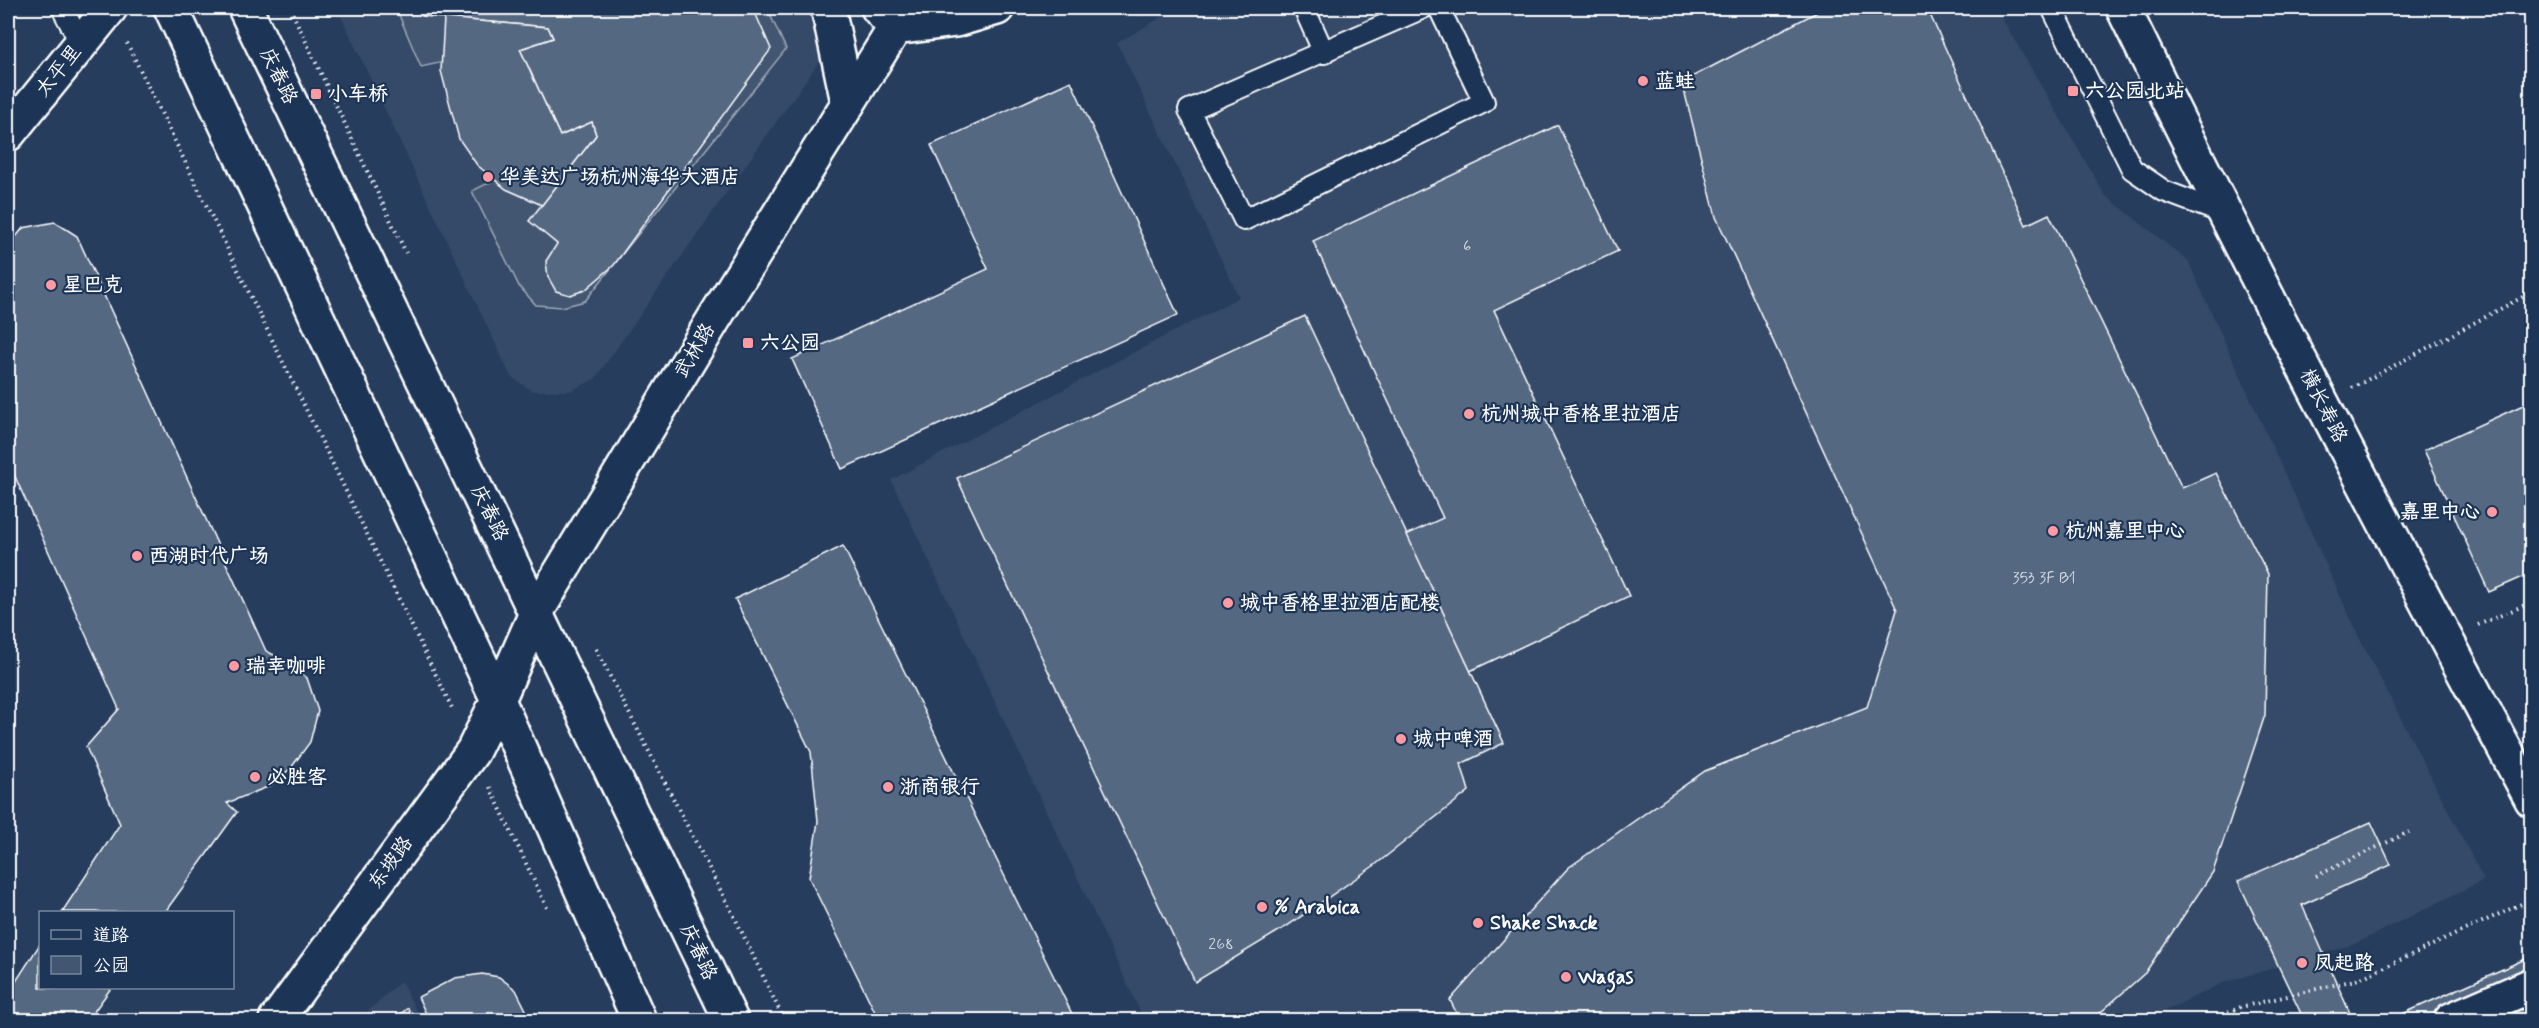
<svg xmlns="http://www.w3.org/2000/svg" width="2539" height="1028" font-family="Mynerve,'LXGW WenKai TC',sans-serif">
<rect width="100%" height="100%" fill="#263d5e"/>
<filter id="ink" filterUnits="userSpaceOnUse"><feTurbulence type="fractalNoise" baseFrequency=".0167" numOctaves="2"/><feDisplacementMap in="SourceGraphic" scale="12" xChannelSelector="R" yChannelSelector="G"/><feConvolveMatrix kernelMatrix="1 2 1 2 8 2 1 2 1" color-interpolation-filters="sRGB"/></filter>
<g filter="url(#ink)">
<g fill="#344a68">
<path d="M337,8H824L840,32L595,379L570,391H532L511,377Z"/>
<path d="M1177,8H1996L2105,195L2188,261L2359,637L2484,880L2355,944L2223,983L2146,1020H1144L891,480L1239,297L1117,43Z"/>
<path d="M401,981L421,1020H358Z"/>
</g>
<path fill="#425672" stroke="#a0aab8" stroke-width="1.5" d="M396,8H767L786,49L585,301L562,307L536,305L519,286L472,191L515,170L462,58L421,67Z"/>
<g fill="#556781" stroke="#fff" stroke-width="1.5">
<path d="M424,8H753L771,49L614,265L585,290L570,295L556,291L548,277L546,261L557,244L529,221L596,135L592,122L560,136L520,49L553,38L548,27L422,16Z"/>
<path d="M1825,8H1927L2026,225L2049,214L2182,488L2216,473L2268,574L2265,715L2213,872L2145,973L2092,1020H1460L1450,1000L1568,868L1705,771L1867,707L1897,610L1716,217L1682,82Z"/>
<path d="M444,18L548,27L553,38L520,49L560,136L592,122L596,135L542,205L506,189L477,165L459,139L441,71Z"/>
<path d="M1071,81L1178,315L842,469L792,359L988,269L931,145Z"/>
<path d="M1558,125L1618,251L1494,310L1629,596L1415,697L1350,561L1443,518L1313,241Z"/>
<path d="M55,222L77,236L266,651L288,662L307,678L318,711L310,742L291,768L270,786L227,803L237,812L165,912H62L120,824L86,747L119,709L8,461V247L23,228Z"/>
<path d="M1305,316L1504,743L1461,764L1469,791L1375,865L1287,926L1195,982L957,478Z"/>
<path d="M2532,401V573L2489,592L2424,450Z"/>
<path d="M843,546L1075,1020H879L809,878L818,821L811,752L735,599Z"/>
<path d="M2371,822L2391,865L2302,905L2353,1020H2304L2238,881Z"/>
<path d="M40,944V988H111L88,1020H8V967L15,983Z"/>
<path d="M2532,956V1020H2389Z"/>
<path d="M482,974L499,977L516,990L531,1020H429L418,997L455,978Z"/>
<path d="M408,1008L413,1020H393Z"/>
</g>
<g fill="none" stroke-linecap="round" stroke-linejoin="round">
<defs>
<g id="lane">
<path d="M62,8L81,44"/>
<path d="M1304,8L1324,53"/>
<path d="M1423,8L1189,110L1244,220L1484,102L1439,8"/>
<path d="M2052,8L2132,169L2164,191L2225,214"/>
</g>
<g id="street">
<path d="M828,8L848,102"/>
<path d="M878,8L895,28L956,20L997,8"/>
<path d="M2123,8C2253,275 2391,538 2532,800"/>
<path d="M8,134L110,8"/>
<path d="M276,1020L473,751L498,700"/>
</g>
<g id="secondary">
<path d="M498,700L537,611L717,314L895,28L901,8"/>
<path d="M2451,1020L2532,985"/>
</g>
<g id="primary">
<path d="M171,8L498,700L639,1020"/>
<path d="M245,8L731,1020"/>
</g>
</defs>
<use href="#lane" stroke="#fff" stroke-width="24"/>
<use href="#street" stroke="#fff" stroke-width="38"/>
<use href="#secondary" stroke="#fff" stroke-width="38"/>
<use href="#primary" stroke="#fff" stroke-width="38"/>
<g stroke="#fff" stroke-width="4" stroke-dasharray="1.5 4.5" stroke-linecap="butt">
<path d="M290,8L406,253"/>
<path d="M127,43L453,710"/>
<path d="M2352,388L2532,292"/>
<path d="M2478,625L2532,602"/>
<path d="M596,649L736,920L784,1020"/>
<path d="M490,787L547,908"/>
<path d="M2316,876L2409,832"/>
<path d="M2212,1020L2241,1007L2359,979L2532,899"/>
</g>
<use href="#lane" stroke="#1d3557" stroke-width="20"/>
<use href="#street" stroke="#1d3557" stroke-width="33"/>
<use href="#secondary" stroke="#1d3557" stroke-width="33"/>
<use href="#primary" stroke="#1d3557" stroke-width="33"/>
</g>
</g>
<g fill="#ff9aa2" stroke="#1d3557" stroke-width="2">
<circle cx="1643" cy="81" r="6"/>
<rect x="2067" y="85" width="12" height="12" rx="3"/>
<rect x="310" y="88" width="12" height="12" rx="3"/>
<circle cx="488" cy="177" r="6"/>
<circle cx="51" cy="285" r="6"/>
<rect x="742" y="337" width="12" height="12" rx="3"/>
<circle cx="1469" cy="414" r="6"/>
<circle cx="2492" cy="512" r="6"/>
<circle cx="2053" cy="531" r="6"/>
<circle cx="137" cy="556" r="6"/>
<circle cx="1228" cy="603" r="6"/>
<circle cx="234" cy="666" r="6"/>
<circle cx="1401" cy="739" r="6"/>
<circle cx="255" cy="777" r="6"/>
<circle cx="888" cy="787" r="6"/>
<circle cx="1262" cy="907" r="6"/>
<circle cx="1478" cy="923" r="6"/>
<circle cx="2302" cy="963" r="6"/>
<circle cx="1566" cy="977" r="6"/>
</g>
<g text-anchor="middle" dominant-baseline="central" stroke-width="4.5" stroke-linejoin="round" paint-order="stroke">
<g font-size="16" fill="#d4d9e0">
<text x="1467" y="246">6</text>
<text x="2044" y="578">353 3F B1</text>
<text x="1221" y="944">268</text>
</g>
<g font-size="20" fill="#fff" stroke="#1d3557">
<text transform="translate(59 71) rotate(-51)">太平里</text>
<text transform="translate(278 76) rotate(64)">庆春路</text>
<text transform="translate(695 351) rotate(-59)">武林路</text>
<text transform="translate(2323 406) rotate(63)">横长寿路</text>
<text transform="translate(489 513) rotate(64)">庆春路</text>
<text transform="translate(391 863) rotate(-54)">东坡路</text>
<text transform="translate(698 952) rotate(65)">庆春路</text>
</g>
<g font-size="20" font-weight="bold" fill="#fff" stroke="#1d3557" text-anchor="start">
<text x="1655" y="81">蓝蛙</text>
<text x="2085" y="91">六公园北站</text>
<text x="328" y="94">小车桥</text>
<text x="500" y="177">华美达广场杭州海华大酒店</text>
<text x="63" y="285">星巴克</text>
<text x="760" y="343">六公园</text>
<text x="1481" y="414">杭州城中香格里拉酒店</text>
<text x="2480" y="512" text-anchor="end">嘉里中心</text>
<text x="2065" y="531">杭州嘉里中心</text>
<text x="149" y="556">西湖时代广场</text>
<text x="1240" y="603">城中香格里拉酒店配楼</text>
<text x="246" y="666">瑞幸咖啡</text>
<text x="1413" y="739">城中啤酒</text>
<text x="267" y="777">必胜客</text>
<text x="900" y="787">浙商银行</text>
<text x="1274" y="907">% Arabica</text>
<text x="1490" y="923">Shake Shack</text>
<text x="2314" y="963">凤起路</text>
<text x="1578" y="977">Wagas</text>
</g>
</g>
<rect width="2539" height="1028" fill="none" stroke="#1d3557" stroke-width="30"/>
<rect x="15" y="15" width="2509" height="998" fill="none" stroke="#fff" stroke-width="2" filter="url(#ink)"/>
<rect x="39" y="911" width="195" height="78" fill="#1d3557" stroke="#77869a" stroke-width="1.5"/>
<rect x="51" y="930" width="30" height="9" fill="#1d3557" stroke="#77869a" stroke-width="1.5"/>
<text x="93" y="941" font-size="18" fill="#ffffff">道路</text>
<rect x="51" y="956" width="30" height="18" fill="#425672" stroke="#77869a" stroke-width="1.5"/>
<text x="93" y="971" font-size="18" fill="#ffffff">公园</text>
</svg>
